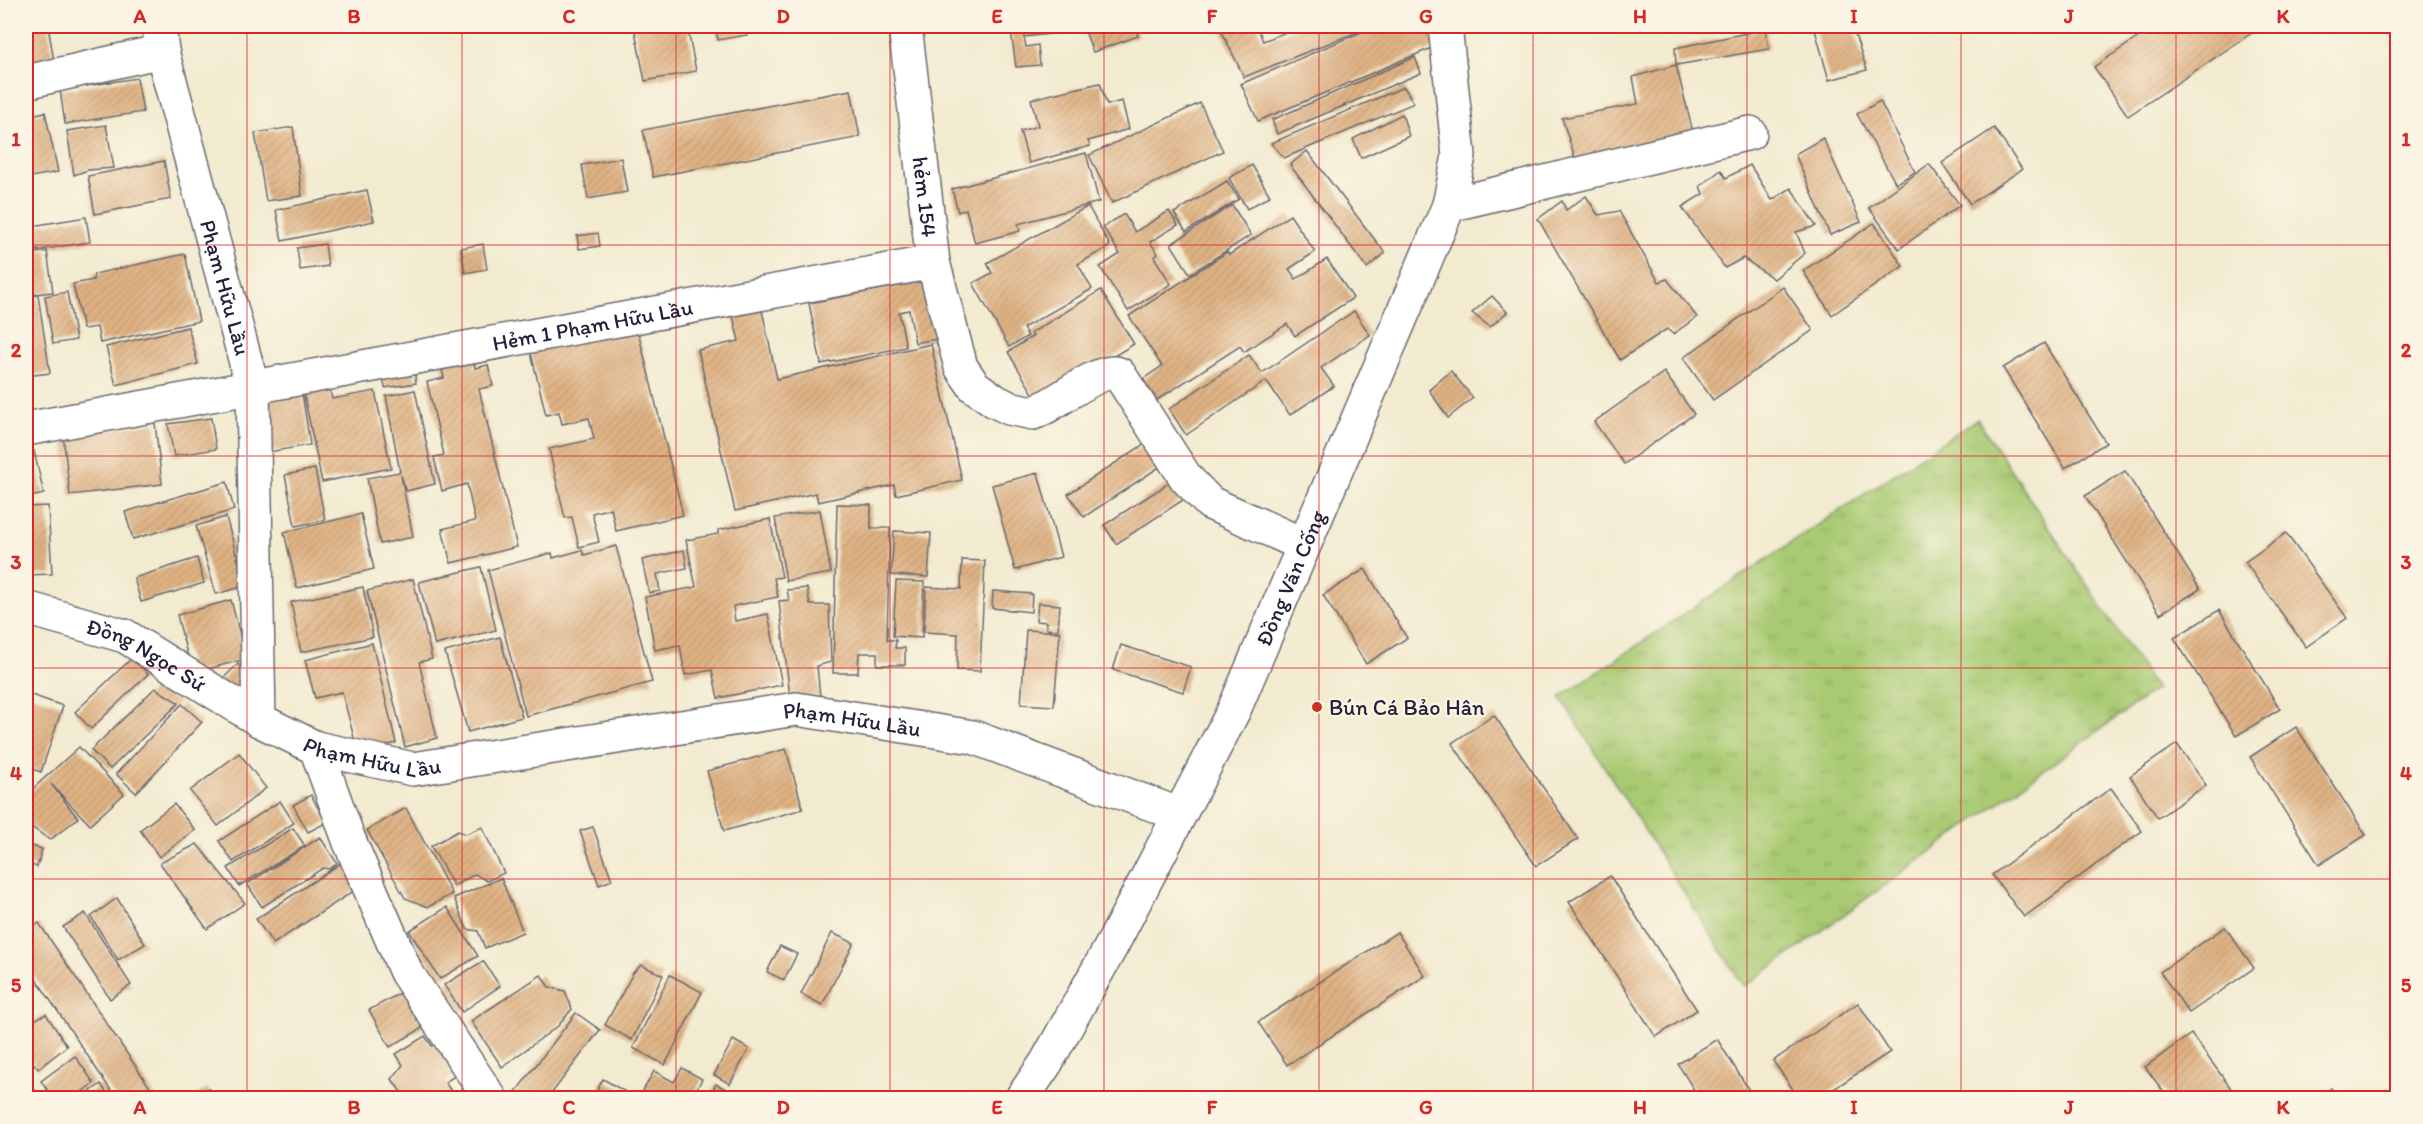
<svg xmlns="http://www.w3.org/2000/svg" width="2423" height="1124" font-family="Itim,sans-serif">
<defs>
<pattern id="grass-tufts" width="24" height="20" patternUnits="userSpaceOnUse" patternTransform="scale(1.5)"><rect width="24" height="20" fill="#a9ca72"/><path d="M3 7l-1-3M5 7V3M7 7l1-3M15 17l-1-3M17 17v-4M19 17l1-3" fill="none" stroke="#91ad64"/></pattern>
<pattern id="building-hatch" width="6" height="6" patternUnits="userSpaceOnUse" patternTransform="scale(1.5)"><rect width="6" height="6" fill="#dfb283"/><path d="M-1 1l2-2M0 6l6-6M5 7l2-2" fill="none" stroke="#bf9972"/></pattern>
</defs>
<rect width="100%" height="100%" fill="#fcf5e5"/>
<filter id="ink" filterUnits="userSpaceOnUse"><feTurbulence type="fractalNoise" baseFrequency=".0167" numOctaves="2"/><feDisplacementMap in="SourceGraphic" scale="12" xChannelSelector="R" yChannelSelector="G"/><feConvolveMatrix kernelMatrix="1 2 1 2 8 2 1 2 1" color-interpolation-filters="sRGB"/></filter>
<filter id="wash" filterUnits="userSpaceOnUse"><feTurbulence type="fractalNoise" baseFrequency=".008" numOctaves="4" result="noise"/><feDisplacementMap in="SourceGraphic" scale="24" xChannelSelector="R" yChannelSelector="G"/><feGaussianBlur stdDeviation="1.35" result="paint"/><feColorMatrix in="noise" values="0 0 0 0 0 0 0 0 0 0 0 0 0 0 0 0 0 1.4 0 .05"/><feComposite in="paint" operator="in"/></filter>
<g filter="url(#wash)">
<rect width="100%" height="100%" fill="#f2ebd0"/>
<path fill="url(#grass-tufts)" stroke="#667656" stroke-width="1.5" d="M1977,419L2156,689L1744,987L1560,697Z"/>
<g id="blocks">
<g fill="url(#building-hatch)">
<path d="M26,26H48L55,67L26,72Z"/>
<path d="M634,26H687L696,71L645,81Z"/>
<path d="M715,26H745L747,35L718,40Z"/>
<path d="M1002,26H1057L1058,33L1024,37L1026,47L1038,45L1040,65L1016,67L1011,31L1003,32Z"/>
<path d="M1059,26H1079L1080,30L1060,33Z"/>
<path d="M1083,26H1135L1138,36L1093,52Z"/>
<path d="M1219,26H1257L1263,41L1302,26H1372L1244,77Z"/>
<path d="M1375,26H1434L1441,44L1258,121L1241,84Z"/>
<path d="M1814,26H1852L1867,70L1829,80Z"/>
<path d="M2155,26H2262L2128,116L2094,67Z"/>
<path d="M1766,29L1769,49L1676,65L1675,48Z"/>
<path d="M1415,57L1421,73L1277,134L1272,120Z"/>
<path d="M1676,65L1694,136L1575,159L1562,118L1638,104L1633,77Z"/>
<path d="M137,78L143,112L65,124L60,90Z"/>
<path d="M1100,83L1107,105L1122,101L1129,129L1088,141L1090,146L1029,163L1020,131L1038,126L1031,99Z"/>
<path d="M1404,87L1414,103L1284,158L1271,143Z"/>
<path d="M851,90L860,137L653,177L643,130Z"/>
<path d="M1880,101L1915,172L1896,184L1857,114Z"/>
<path d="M1200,103L1223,151L1112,203L1089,155Z"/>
<path d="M45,112L58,172L31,177L26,152V116Z"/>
<path d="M1402,114L1409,136L1361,158L1353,139Z"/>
<path d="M106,125L114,168L88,170L74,175L67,131Z"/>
<path d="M293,127L302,196L266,201L255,133Z"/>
<path d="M1994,128L2022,169L1970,204L1942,163Z"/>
<path d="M1823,138L1861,222L1830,235L1795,154Z"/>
<path d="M1307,151L1385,253L1367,268L1290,165Z"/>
<path d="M1086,153L1099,202L1018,224L1020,231L975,243L966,209L958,212L952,189Z"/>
<path d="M621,158L627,192L588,199L582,165Z"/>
<path d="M164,161L171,199L95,214L88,176Z"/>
<path d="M1929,164L1960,205L1899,249L1869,208Z"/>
<path d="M1252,165L1270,196L1247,209L1229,178Z"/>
<path d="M1750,165L1772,200L1791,188L1816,226L1796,232L1805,253L1774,279L1743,258L1725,268L1682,207L1703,194L1700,186L1721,170L1726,178Z"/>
<path d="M1227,181L1239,199L1186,232L1174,213Z"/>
<path d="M367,190L374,221L282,241L276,210Z"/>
<path d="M1586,196L1598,215L1619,211L1659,282L1667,279L1697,317L1673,334L1667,329L1620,360L1538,219L1562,201L1566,210Z"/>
<path d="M1232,205L1251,235L1190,274L1171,244Z"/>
<path d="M1088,206L1110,246L1078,264L1092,289L1023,328L1028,336L1009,347L973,283L992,273L987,263Z"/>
<path d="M1169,211L1178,225L1150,242L1158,254L1154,257L1171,284L1128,311L1100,267L1120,254L1103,227L1124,214L1135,232Z"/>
<path d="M1290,215L1315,252L1289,269L1296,279L1327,259L1353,298L1295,336L1287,324L1244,352L1240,346L1157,400L1143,379L1162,366L1129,316L1227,252L1229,255Z"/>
<path d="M86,217L90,242L26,252V227Z"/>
<path d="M1874,223L1903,266L1832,315L1803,271Z"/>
<path d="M598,233L600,246L579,249L577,236Z"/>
<path d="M325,244L328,266L300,270L297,248Z"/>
<path d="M483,244L487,269L465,273L461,248Z"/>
<path d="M47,251L53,292L26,295V254Z"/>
<path d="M185,254L199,321L100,343L97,327L83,329L73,284L93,280L94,274Z"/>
<path d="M930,280L942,338L915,343L909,310L899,312L906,347L821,364L809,303Z"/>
<path d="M1783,287L1813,330L1713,400L1683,358Z"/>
<path d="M1101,290L1134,344L1038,402L1008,352L1033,336L1031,333Z"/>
<path d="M67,292L76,340L53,344L45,296Z"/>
<path d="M38,295L50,373L26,376V296Z"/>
<path d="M1492,296L1507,312L1490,327L1472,313Z"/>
<path d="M760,301L777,379L931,344L962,480L896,495L894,485L818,502L816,493L735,511L698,350L739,341L731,308Z"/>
<path d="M1354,311L1370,335L1321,368L1334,386L1290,415L1266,381L1186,435L1169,409L1249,355L1262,373Z"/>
<path d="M636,323L683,515L616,531L611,508L592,513L599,542L579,547L572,517L565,518L549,449L594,439L589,418L562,424L559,412L546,415L530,349Z"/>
<path d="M188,327L198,364L116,385L106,347Z"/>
<path d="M2044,343L2106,443L2065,468L2003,368Z"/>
<path d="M471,349L475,368L488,365L493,386L479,389L517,547L451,563L442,529L475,521L467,484L442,491L434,457L444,455L427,382L444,378L439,357Z"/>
<path d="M414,367L416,383L385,388L382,372Z"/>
<path d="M1451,371L1473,398L1448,418L1429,390Z"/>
<path d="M1664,372L1694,414L1624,464L1594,422Z"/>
<path d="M328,381L332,399L375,391L391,468L322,482L302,386Z"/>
<path d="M415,390L435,484L406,491L401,475L413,537L380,544L367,478L400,472L386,396Z"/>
<path d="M302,393L310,445L269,452L261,400Z"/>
<path d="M211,418L216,449L174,456L168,424Z"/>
<path d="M155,423L162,484L70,495L63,435Z"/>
<path d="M1152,439L1167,462L1084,517L1068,494Z"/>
<path d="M34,451L44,494L26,498V453Z"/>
<path d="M315,469L325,520L295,526L285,475Z"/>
<path d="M2125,471L2200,589L2160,614L2085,496Z"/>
<path d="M1038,473L1061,557L1015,570L992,485Z"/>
<path d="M1175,479L1186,498L1116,544L1104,525Z"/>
<path d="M227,482L234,510L133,539L125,512Z"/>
<path d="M837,504L871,505V528H890L887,640H896L895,648H905V665H877V653H859L858,673H833Z"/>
<path d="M48,506L52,574L26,575V507Z"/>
<path d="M820,510L831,573L786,581L775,518Z"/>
<path d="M361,514L374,569L297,588L284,532Z"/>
<path d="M226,517L245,586L216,594L196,526Z"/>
<path d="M770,519L782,577L774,578L778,597L733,606L735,621L768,614L782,685L718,698L712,670L685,675L680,645L655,650L645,597L696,587L686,540L718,534V530Z"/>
<path d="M894,531L931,533L928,577L891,575Z"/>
<path d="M2286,533L2347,618L2306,647L2245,562Z"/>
<path d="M616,546L652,682L526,716L488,570L552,553L553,558L582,550L584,555Z"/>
<path d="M684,550L687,568L657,574L660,591L649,593L642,560Z"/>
<path d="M197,558L204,583L141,602L134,578Z"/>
<path d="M962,560L985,561L980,671L957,670L958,634L924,632L926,587L961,589Z"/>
<path d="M481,567L496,630L435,645L419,582Z"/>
<path d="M1365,569L1407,638L1366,664L1323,595Z"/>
<path d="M413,579L432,659L419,662L437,738L405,747L367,591Z"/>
<path d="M896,581L924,582L922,638L893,636Z"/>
<path d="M363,587L373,637L301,652L291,602Z"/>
<path d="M807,588L810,605H829L831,662L817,666L820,696L790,697L779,601L789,600L787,590Z"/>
<path d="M993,591L1032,594L1031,612L992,608Z"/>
<path d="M231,600L246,659L192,673L177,615Z"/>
<path d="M1038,603L1060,605L1058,630L1046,629V622L1036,621Z"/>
<path d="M2219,610L2280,709L2236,736L2174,638Z"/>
<path d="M1026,630L1060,632L1054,706L1021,704Z"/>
<path d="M500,637L522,717L468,732L445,652Z"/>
<path d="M372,643L396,743L358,753L342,692L315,698L305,660Z"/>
<path d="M1121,645L1191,667L1183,692L1113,670Z"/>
<path d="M132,658L148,674L91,729L75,712Z"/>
<path d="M238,664L262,689L237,714L212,689Z"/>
<path d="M155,688L179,703L110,769L91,750Z"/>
<path d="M26,693L63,706L41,772L26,767Z"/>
<path d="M182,704L202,722L136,793L116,774Z"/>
<path d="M1494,715L1578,839L1536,866L1452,743Z"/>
<path d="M2296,727L2366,835L2319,865L2250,757Z"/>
<path d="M2177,744L2206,785L2158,818L2130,776Z"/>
<path d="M79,747L124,794L90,825L51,784L78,818L50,840L26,823V790L29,792Z"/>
<path d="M786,749L803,809L724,831L707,771Z"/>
<path d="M239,753L266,788L218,826L190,791Z"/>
<path d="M2111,788L2142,831L2024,917L1992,875Z"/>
<path d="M311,795L326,823L308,832L293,805Z"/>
<path d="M280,801L294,823L233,862L219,841Z"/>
<path d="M174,804L195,830L159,857L140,830Z"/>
<path d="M406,808L452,894L428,907L405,898L367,830Z"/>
<path d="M482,827L504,873L487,881L475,874L454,886L431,846L458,831L466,834Z"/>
<path d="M593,827L612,880L599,885L580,831Z"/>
<path d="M293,828L305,846L239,886L228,868Z"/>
<path d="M320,837L337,863L330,869L323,868L262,907L247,884Z"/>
<path d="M26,844L42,849L37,867L26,863Z"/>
<path d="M197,844L245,903L207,929L160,863Z"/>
<path d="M355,854L372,879L273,944L256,919Z"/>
<path d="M1610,876L1697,1010L1656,1037L1569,902Z"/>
<path d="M501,878L523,932L485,948L478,931L467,929L454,898Z"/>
<path d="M117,898L145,944L118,960L91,917Z"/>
<path d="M447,907L478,956L440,979L409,931Z"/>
<path d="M85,913L131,985L110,999L63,927Z"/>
<path d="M39,923L157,1098H116L26,964V932Z"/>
<path d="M2225,927L2254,968L2189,1013L2160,972Z"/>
<path d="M1397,932L1425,976L1287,1065L1258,1022Z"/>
<path d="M832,933L854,943L822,1005L801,994Z"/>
<path d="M780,946L797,954L784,980L767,972Z"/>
<path d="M483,961L500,986L462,1012L444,985Z"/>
<path d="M641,965L663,975L632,1040L605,1025L633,973Z"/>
<path d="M541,975L549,987L565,991L572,1009L558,1026L502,1067L471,1021Z"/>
<path d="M670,975L702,992L665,1065L633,1048Z"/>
<path d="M413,986L433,1022L390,1047L369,1010Z"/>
<path d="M1858,1003L1890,1052L1820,1098H1799L1773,1061Z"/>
<path d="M576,1013L600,1030L548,1098H511Z"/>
<path d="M46,1014L67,1046L38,1069L26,1054V1024Z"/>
<path d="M2191,1034L2238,1098H2168L2145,1067Z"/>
<path d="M425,1036L432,1046L438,1042L458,1074L445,1082L454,1096L449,1098H405L392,1079L403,1065L396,1054Z"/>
<path d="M1717,1039L1754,1098H1699L1678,1064Z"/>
<path d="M733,1040L749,1049L730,1084L714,1075Z"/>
<path d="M75,1056L94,1083L73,1098H53L41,1081Z"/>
<path d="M682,1068L702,1079L692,1098H639L654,1071L674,1082Z"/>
<path d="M26,1077L40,1098H26Z"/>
<path d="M603,1079L624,1091L629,1098H593Z"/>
<path d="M101,1084L109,1097L81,1098Z"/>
<path d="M716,1084L743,1098H709Z"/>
<path d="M208,1088L214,1098H191Z"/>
<path d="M2331,1088L2339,1098H2317Z"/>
</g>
</g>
</g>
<g filter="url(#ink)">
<use href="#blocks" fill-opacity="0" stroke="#6b686f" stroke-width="1.5"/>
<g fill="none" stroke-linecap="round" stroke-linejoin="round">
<defs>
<g id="minor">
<path id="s1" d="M159,26L162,51L253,389L259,720"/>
<path id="s2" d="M905,26L933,262L961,367L974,386L995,401L1009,408L1033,413C1055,406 1099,366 1119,374L1186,478L1210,503L1304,545"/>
<path d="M26,82L162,51"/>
<path d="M1449,205L1750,133"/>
<path id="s3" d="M26,429L933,262"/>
<path id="s4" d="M26,608L125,636L259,720L316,748L413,769L796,709L973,737L1178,814"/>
<path d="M316,748L349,840L406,972L490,1098"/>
<path id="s5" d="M1022,1098L1046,1063L1112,945L1234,710L1449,205L1459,156L1445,26"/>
</g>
</defs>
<use href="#minor" stroke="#6b686f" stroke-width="36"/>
<use href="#minor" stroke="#fff" stroke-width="33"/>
</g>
</g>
<path fill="none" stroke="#d62828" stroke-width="1.5" stroke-opacity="0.55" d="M247,26V1098M462,26V1098M676,26V1098M890,26V1098M1104,26V1098M1319,26V1098M1533,26V1098M1747,26V1098M1961,26V1098M2176,26V1098M26,245H2398M26,456H2398M26,668H2398M26,879H2398"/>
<circle fill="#c8321e" stroke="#fcf5e5" stroke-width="2" cx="1317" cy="707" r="6"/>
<g text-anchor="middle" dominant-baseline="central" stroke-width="4.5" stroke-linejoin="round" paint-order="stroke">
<g font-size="22" fill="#22223b" stroke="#fcf5e5">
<text stroke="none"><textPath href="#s2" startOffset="172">hẻm 154</textPath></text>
<text stroke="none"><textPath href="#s1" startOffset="270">Phạm Hữu Lầu</textPath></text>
<text stroke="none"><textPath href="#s3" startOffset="576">Hẻm 1 Phạm Hữu Lầu</textPath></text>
<text stroke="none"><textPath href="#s5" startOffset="586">Đồng Văn Cống</textPath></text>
<text stroke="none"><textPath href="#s4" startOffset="130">Đồng Ngọc Sứ</textPath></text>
<text stroke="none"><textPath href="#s4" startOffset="868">Phạm Hữu Lầu</textPath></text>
<text stroke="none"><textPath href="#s4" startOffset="382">Phạm Hữu Lầu</textPath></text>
</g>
<g font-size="22" fill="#22223b" stroke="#fcf5e5" text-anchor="start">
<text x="1329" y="707">Bún Cá Bảo Hân</text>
</g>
</g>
<rect width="2423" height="1124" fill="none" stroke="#fcf5e5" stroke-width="66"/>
<rect x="33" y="33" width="2357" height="1058" fill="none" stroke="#d62828" stroke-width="2"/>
<g font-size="20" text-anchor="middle" font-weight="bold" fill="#d62828">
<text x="140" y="23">A</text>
<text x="354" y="23">B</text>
<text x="569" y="23">C</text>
<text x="783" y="23">D</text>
<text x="997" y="23">E</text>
<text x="1212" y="23">F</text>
<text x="1426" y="23">G</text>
<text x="1640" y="23">H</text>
<text x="1854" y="23">I</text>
<text x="2069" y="23">J</text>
<text x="2283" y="23">K</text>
<text x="16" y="146">1</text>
<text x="2406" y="146">1</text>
<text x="16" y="357">2</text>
<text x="2406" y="357">2</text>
<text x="16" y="569">3</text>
<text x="2406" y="569">3</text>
<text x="16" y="780">4</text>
<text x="2406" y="780">4</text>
<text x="16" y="992">5</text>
<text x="2406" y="992">5</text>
<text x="140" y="1114">A</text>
<text x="354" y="1114">B</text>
<text x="569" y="1114">C</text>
<text x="783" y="1114">D</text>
<text x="997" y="1114">E</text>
<text x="1212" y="1114">F</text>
<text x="1426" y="1114">G</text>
<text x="1640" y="1114">H</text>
<text x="1854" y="1114">I</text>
<text x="2069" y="1114">J</text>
<text x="2283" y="1114">K</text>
</g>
</svg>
